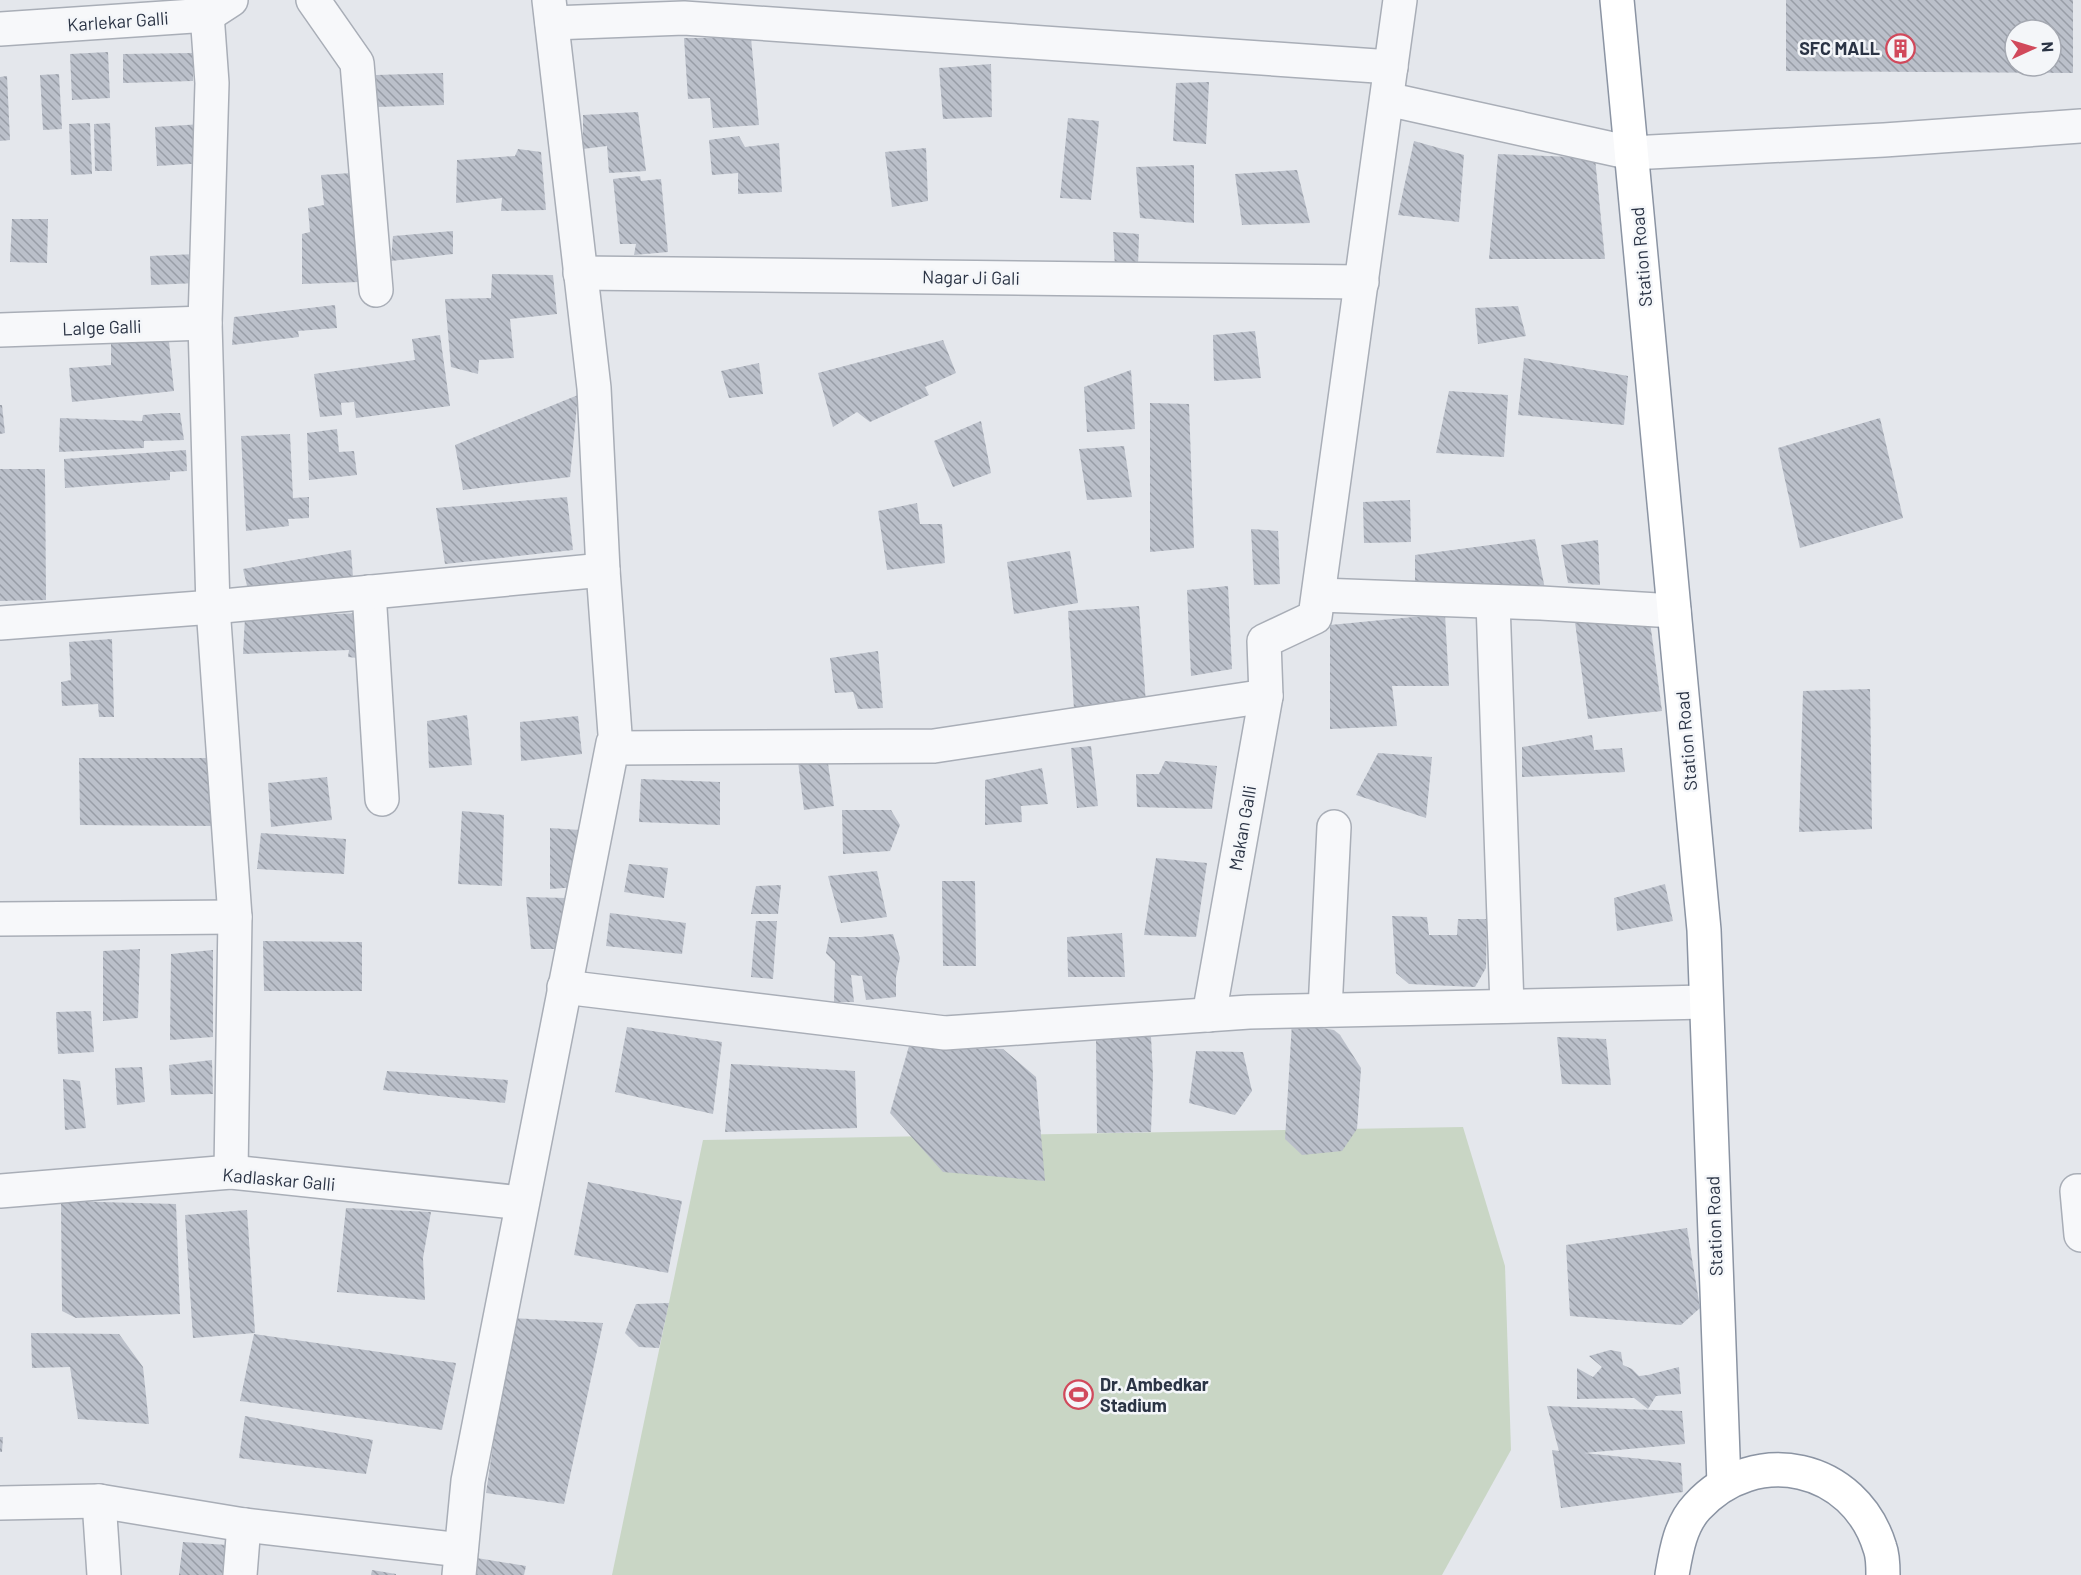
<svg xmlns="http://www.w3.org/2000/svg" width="2081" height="1575" font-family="Barlow,sans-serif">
<defs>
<pattern id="building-back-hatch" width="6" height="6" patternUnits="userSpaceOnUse" patternTransform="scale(1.5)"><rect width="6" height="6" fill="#bbc0ca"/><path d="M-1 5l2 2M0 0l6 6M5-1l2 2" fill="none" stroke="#989da6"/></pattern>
</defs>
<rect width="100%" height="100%" fill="#e4e7ec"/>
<path fill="#c9d6c5" d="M1463,1127L1505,1266L1511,1450L1442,1575H612L703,1140Z"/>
<g fill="url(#building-back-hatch)" fill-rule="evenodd">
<path d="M1786,0H2073V73L1786,71ZM2015,30H2051V66H2015Z"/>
<path d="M684,38H751L759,125L713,128L710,98L688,99Z"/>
<path d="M108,52L110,98L72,100L70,54Z"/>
<path d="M193,53V81L123,83V54Z"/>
<path d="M991,64L992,117L943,119L939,68Z"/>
<path d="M443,73L444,105L377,107L376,75Z"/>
<path d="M59,74L62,129L43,130L40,75Z"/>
<path d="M7,76L10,140L0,141V77Z"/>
<path d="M1209,82L1206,144L1173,141L1176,83Z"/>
<path d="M638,112L646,171L609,173L607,146L583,149V115Z"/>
<path d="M1068,118L1099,121L1091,200L1060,198Z"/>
<path d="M90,123L92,174L71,175L69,124Z"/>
<path d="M110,123L112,171H95L94,124Z"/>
<path d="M202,124L205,163L157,166L155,127Z"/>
<path d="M739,136L745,147L779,143L782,192L738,194V173L712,175L709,140Z"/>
<path d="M1414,141L1464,155L1459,222L1398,215Z"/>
<path d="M926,148L928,201L892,207L885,152Z"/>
<path d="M518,149L541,152L546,210L501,211L502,198L456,203L457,160L515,156Z"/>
<path d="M1498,154L1595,158L1605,259H1489Z"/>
<path d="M1194,165V223L1140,218L1136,167Z"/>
<path d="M1297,170L1310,223L1242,225L1235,174Z"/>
<path d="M351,173L359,282L302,284V234L310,232L308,208L324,205L321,175Z"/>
<path d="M640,176L641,181L661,179L668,252L634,255L636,244H620L613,179Z"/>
<path d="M12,219H48L47,263L10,262Z"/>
<path d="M453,231V254L391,261L393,236Z"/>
<path d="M1113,232L1139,234L1138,267H1115Z"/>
<path d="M196,254L197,283L151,285L150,256Z"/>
<path d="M492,274L553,275L557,314L510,319L514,358L479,360L478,374L451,367L445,299L491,298Z"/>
<path d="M335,305L337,328L298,331L299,337L232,345L234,317Z"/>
<path d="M1518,306L1526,336L1478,344L1475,308Z"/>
<path d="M1255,331L1261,378L1214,381L1213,335Z"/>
<path d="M168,332L174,391L72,402L69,368L111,365V335Z"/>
<path d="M440,335L450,406L356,418L354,402L341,403L342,415L320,417L314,374L415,360L412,339Z"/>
<path d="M943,340L956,373L925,387L929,395L870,422L857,412L833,427L818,373Z"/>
<path d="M1524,358L1628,376L1624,425L1518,415Z"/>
<path d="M759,363L763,394L729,398L721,371Z"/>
<path d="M1131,370L1135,429L1087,432L1084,387Z"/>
<path d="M1449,391L1508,395L1504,457L1436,453Z"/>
<path d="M578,395L570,477L463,490L455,445Z"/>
<path d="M1150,403L1189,404L1194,548L1150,552Z"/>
<path d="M0,405H2L5,433L0,434Z"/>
<path d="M166,413H180L184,440L144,441V448L59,452L60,418L142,421L143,415Z"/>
<path d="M1880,418L1903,518L1800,548L1778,448Z"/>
<path d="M981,421L991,473L953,487L934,441Z"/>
<path d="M337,429L339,452L354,451L357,475L309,480L307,433Z"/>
<path d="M290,434L293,498L309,497V518L288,519L289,526L246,531L241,436Z"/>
<path d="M1124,446L1132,497L1087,500L1079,449Z"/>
<path d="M186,450L187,471L170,472V480L65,488L64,459Z"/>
<path d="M0,469H45L46,600L0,601Z"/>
<path d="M567,497L573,550L445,564L436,508Z"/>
<path d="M1410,500L1411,542L1364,543L1363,502Z"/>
<path d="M917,503L920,524H942L945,563L887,570L878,511Z"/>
<path d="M1251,529L1278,531L1280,584L1254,585Z"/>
<path d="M1535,539L1545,589L1415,599V555Z"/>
<path d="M1598,540L1600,585L1568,583L1561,545Z"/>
<path d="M351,550L353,577L248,590L243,569Z"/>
<path d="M1070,551L1078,603L1014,614L1007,562Z"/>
<path d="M1228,586L1232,669L1191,676L1187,590Z"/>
<path d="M1139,606L1146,704L1074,709L1068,611Z"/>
<path d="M363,613L367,659L348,657L349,650L243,654L245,617Z"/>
<path d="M1445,614L1449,686H1392L1397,726L1330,729V625Z"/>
<path d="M1575,622H1650L1662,711L1588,719Z"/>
<path d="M112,639L114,717H99L98,704L62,706L61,682L71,680L69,642Z"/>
<path d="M878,651L883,708L858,709L853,692L835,693L830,658Z"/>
<path d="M1870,689L1872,829L1799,832L1803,691Z"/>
<path d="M467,715L472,765L429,768L427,721Z"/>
<path d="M578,716L582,754L521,761L520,722Z"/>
<path d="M1592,735L1594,750L1622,748L1625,772L1522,777V747Z"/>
<path d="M1091,746L1098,806L1077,808L1071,748Z"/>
<path d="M826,749L834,806L804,810L797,753Z"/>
<path d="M1378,753L1432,757L1426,818L1356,795Z"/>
<path d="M79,758H213L215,826L80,825Z"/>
<path d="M1165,761L1217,766L1212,809L1137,807L1136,774H1159Z"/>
<path d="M1042,768L1048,804L1021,806L1022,822L985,825V780Z"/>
<path d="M327,777L332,820L271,827L268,783Z"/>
<path d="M641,779L720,782V825L639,822Z"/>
<path d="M842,810H891L900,825L890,851L843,854Z"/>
<path d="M462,811L504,815L502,886L458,884Z"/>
<path d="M550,828L580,830L578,887L550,889Z"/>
<path d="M261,833L346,839L344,874L257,869Z"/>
<path d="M1156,858L1207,863L1196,937L1144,935Z"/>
<path d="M629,864L668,868L664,898L624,892Z"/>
<path d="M877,871L887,917L841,923L828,876Z"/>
<path d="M942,881H975L976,966H943Z"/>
<path d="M1665,884L1673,921L1617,931L1614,898Z"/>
<path d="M781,885L778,914H751L756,886Z"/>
<path d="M526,897L566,898L567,949H531Z"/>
<path d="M610,913L686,923L682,954L606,946Z"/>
<path d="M1392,916L1427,917L1429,935H1457L1458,919H1487L1486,968L1475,987L1409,984L1396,973Z"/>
<path d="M756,921H777L773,979L751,977Z"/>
<path d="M1122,933L1125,977H1068L1067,937Z"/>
<path d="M893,934L900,958L896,977V997L866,1000L862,976L851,975L854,1002H834L835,962L826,953L829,937H861Z"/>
<path d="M263,941L362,942V991H264Z"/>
<path d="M140,949L138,1018L103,1021V951Z"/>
<path d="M213,950V1037L170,1040L171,954Z"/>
<path d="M91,1011L94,1052L58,1054L56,1012Z"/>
<path d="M1292,1023L1334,1030L1340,1035L1361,1068L1357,1129L1342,1151L1302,1155L1285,1139Z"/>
<path d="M627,1027L722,1042L713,1114L615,1092Z"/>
<path d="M1096,1037H1151L1153,1075L1151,1132L1097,1133Z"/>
<path d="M1557,1037L1606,1039L1611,1085L1562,1084Z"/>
<path d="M909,1046L1003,1049L1036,1077L1045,1181L943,1172L890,1113Z"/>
<path d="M1196,1051L1243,1052L1252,1091L1235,1115L1189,1103Z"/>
<path d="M212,1060L213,1094L171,1095L169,1065Z"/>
<path d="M731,1064L855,1071L857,1128L725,1132Z"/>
<path d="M142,1067L145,1102L117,1105L115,1068Z"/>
<path d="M387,1071L508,1080L505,1103L383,1090Z"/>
<path d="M63,1079L80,1081L86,1128L65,1130Z"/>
<path d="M588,1182L682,1201L668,1273L574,1255Z"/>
<path d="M61,1201L176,1204L180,1314L76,1318L62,1311Z"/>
<path d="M346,1208L431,1212L423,1258L425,1300L337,1292Z"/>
<path d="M247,1210L255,1333L193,1338L185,1215Z"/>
<path d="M1687,1228L1700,1308L1681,1325L1570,1316L1566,1245Z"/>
<path d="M669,1303L659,1348L639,1347L625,1333L636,1304Z"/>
<path d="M512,1318L603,1323L564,1504L486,1493Z"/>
<path d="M31,1333L119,1334L143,1367L149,1424L78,1419L70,1367L32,1368Z"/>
<path d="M254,1334L456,1363L442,1430L240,1401Z"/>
<path d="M1610,1350L1621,1352L1623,1365L1632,1369L1639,1376L1648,1375L1679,1367L1681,1394L1656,1396L1648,1409L1634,1398L1577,1399V1368L1593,1377L1602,1367L1589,1356Z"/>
<path d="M1547,1406L1682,1411L1685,1444L1584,1453L1681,1463L1683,1492L1561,1508L1552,1450L1559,1451Z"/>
<path d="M245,1416L373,1440L366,1474L239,1458Z"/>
<path d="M0,1437H3L2,1452H0Z"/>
<path d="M183,1542L227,1545L226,1575H179Z"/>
<path d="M471,1557L526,1566L524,1575H471Z"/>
<path d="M372,1570L396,1574V1575H371Z"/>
</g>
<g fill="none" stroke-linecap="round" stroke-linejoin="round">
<defs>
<g id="minor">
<path d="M206,0L212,83L205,323L213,607L235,917L231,1172"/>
<path d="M313,0L357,63L376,290"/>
<path d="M552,23L684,18L1391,67"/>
<path d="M0,29L208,15L231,0"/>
<path d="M1387,99L1631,153L1884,140L2081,126"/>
<path d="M580,273L1362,282"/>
<path d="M0,330L205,323"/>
<path d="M369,592L382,799"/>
<path d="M1319,595L1541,603L1674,611"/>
<path d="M1493,602L1507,1006"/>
<path d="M0,623L213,607L603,570"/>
<path d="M616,748L934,746L1266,696"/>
<path d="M0,919L235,917"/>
<path d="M564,987L945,1033L1249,1012L1706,1002"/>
<path d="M1325,1010L1334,827"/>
<path d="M1209,1015L1266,696L1264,641L1315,617L1400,0"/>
<path d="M0,1191L231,1172L522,1203"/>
<path d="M2081,1191H2077L2081,1235"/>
<path d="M99,1501L104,1575"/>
<path d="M0,1503L99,1501L244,1525L461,1550"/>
<path d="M240,1575L244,1525"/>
<path d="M459,1575L468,1481L613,743L616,748L603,570L594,388L549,0"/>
</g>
<g id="trunk">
<path d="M1617,0L1704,930L1724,1484"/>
<path d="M1672,1575C1676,1552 1680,1525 1697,1507C1755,1443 1855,1465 1880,1548C1883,1556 1883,1566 1883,1575"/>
</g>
</defs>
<use href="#minor" stroke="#a9aeb7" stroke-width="36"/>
<use href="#trunk" stroke="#8b94a3" stroke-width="36"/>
<use href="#minor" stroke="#f7f8fa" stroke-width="33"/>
<use href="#trunk" stroke="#fff" stroke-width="33"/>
</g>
<defs>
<symbol id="building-ring" viewBox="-11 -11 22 22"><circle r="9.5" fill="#f4f6f9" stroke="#d1495b" stroke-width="1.5"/><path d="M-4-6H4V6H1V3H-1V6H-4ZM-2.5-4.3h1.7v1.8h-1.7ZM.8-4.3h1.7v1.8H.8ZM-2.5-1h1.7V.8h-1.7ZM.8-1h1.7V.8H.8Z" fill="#d1495b"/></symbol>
<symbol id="stadium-ring" viewBox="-11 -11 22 22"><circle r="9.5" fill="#f4f6f9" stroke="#d1495b" stroke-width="1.5"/><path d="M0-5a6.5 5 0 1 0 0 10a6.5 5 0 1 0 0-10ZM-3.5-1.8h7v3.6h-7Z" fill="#d1495b"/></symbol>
</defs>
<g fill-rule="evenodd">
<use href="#building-ring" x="1884" y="32" width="33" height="33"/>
<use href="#stadium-ring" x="1062" y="1378" width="33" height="33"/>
</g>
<g text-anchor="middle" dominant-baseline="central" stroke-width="5" stroke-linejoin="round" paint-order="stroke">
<g font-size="18" fill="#2b3445" stroke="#f4f6f9">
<text transform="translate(118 21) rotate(-4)">Karlekar Galli</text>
<text transform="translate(1641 257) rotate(-95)">Station Road</text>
<text transform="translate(971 277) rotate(1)">Nagar Ji Gali</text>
<text transform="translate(102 327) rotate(-2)">Lalge Galli</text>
<text transform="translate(1686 741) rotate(-95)">Station Road</text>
<text transform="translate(1242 828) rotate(-80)">Makan Galli</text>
<text transform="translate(279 1179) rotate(5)">Kadlaskar Galli</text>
<text transform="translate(1714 1226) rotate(-92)">Station Road</text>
</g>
<g font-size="18" font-weight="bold" fill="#2b3445" stroke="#f4f6f9" text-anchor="end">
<text x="1880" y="48">SFC MALL</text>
<text x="1100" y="1384" text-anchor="start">Dr. Ambedkar<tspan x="1100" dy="21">Stadium</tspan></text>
</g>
</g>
<g transform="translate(2033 48) rotate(86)"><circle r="28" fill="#f4f6f9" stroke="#a4a8b1" stroke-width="1.5"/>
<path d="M0-4.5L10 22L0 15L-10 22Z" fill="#d1495b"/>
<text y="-9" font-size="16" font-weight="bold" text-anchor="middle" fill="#2b3445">N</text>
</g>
</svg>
